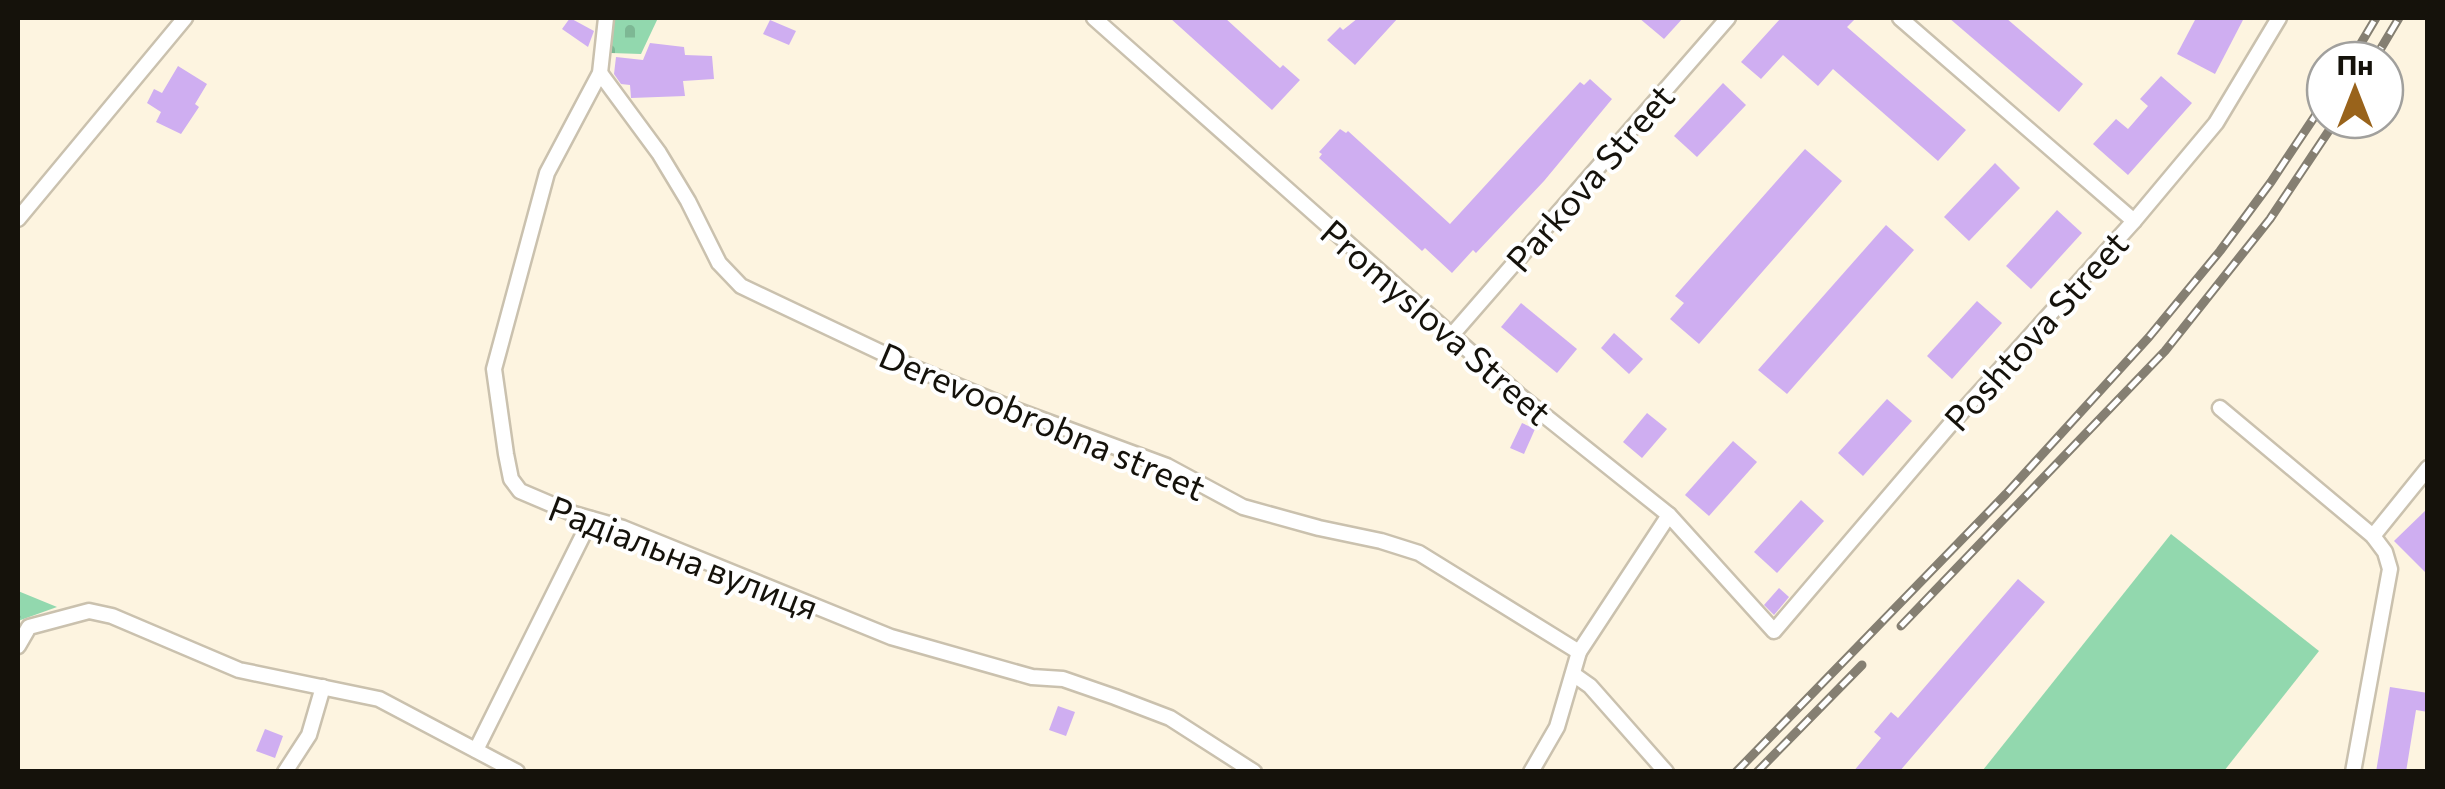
<svg xmlns="http://www.w3.org/2000/svg" width="2445" height="789" font-family="Commissioner,sans-serif">
<defs>
<pattern id="forest-firs" width="22" height="20" patternUnits="userSpaceOnUse" patternTransform="scale(2.5)"><rect width="22" height="20" fill="#92d8ae"/><path d="M5 1l3.5 6h-7zM16 11l3.5 6h-7z" fill="#7db894"/></pattern>
<pattern id="cemetery-stones" width="16" height="16" patternUnits="userSpaceOnUse" patternTransform="scale(2.5)"><rect width="16" height="16" fill="#92d8ae"/><path d="M2 7V4a2 2 0 0 1 4 0v3zM10 15v-3a2 2 0 0 1 4 0v3z" fill="#7db894"/></pattern>
</defs>
<rect width="100%" height="100%" fill="#fdf4e0"/>
<path fill="#92d8ae" d="M2171,534L2319,651L2224,771H1985L1983,770Z"/>
<path fill="url(#forest-firs)" d="M18,591L57,607L18,621Z"/>
<path fill="url(#cemetery-stones)" d="M614,18H658L641,54L611,53Z"/>
<g fill="#cfaef1">
<path d="M570,18L594,31L588,47L562,29Z"/>
<path d="M1170,18H1225L1280,68L1283,65L1300,80L1272,110Z"/>
<path d="M1358,18H1398L1355,65L1327,40L1340,27L1343,30Z"/>
<path d="M1639,18H1683L1664,39Z"/>
<path d="M1781,18H1856L1847,27L1966,130L1938,161L1833,69L1818,86L1783,55L1761,79L1741,62Z"/>
<path d="M1949,18H2006L2083,84L2059,112Z"/>
<path d="M2196,18H2244L2215,74L2177,54Z"/>
<path d="M770,20L796,31L789,45L763,34Z"/>
<path d="M650,43L684,47L685,55L712,56L714,79L683,81L685,96L631,98L630,85L621,84L614,74L616,57L643,60Z"/>
<path d="M178,66L207,84L195,104L199,107L181,134L156,122L161,112L147,103L154,89L162,93Z"/>
<path d="M2161,76L2192,103L2128,175L2093,144L2116,119L2128,129L2148,106L2140,99Z"/>
<path d="M1590,79L1612,99L1544,181L1476,253L1473,250L1452,273L1425,248L1422,251L1319,158L1322,154L1319,152L1340,129L1346,133L1348,131L1450,224L1580,82L1584,85Z"/>
<path d="M1723,83L1746,105L1697,157L1674,136Z"/>
<path d="M1805,149L1842,181L1699,344L1670,319L1684,303L1675,296Z"/>
<path d="M1995,163L2020,188L1969,241L1944,217Z"/>
<path d="M2057,210L2082,233L2031,289L2006,266Z"/>
<path d="M1886,225L1914,250L1787,394L1758,370Z"/>
<path d="M1977,301L2002,323L1952,379L1927,356Z"/>
<path d="M1521,303L1577,349L1557,373L1501,327Z"/>
<path d="M1614,333L1643,359L1629,374L1601,348Z"/>
<path d="M1887,399L1912,421L1863,476L1838,453Z"/>
<path d="M1647,413L1667,429L1642,458L1623,442Z"/>
<path d="M1522,423L1535,429L1524,454L1510,448Z"/>
<path d="M1733,441L1757,462L1709,516L1685,495Z"/>
<path d="M1801,500L1824,521L1777,573L1754,552Z"/>
<path d="M2428,508V575L2394,541Z"/>
<path d="M2018,579L2045,602L1899,772H1853L1881,738L1874,732L1891,712L1898,718Z"/>
<path d="M1779,588L1789,597L1774,615L1764,605Z"/>
<path d="M2390,687L2428,693V712L2416,710L2406,772H2376Z"/>
<path d="M1058,706L1075,712L1066,736L1049,730Z"/>
<path d="M265,729L283,736L275,758L256,751Z"/>
</g>
<g fill="none" stroke-linecap="round" stroke-linejoin="round">
<defs>
<g id="street">
<path d="M606,18L600,73L547,173L494,369L506,454L511,479L520,491L574,514L623,528L891,637L1032,677L1063,679L1115,697L1170,718L1254,772"/>
<path d="M1094,18L1520,396L1669,515L1774,631L1949,426L2134,221L2216,123L2279,18"/>
<path d="M1900,18L2134,221"/>
<path d="M600,73L659,153L688,201L719,263L741,286L912,367L1013,409L1167,466L1243,507L1319,528L1381,541L1419,553L1579,652"/>
<path d="M18,219L185,18"/>
<path d="M1451,336L1728,18"/>
<path d="M2220,408L2373,536L2385,552L2390,569L2353,772"/>
<path d="M2373,536L2428,468"/>
<path d="M18,646L29,627L89,611L112,616L239,670L379,699L517,772"/>
<path d="M1573,674L1590,686L1666,772"/>
<path d="M476,750L591,519"/>
<path d="M285,772L309,735L323,687"/>
<path d="M1531,772L1557,727L1579,652L1669,515"/>
</g>
</defs>
<use href="#street" stroke="#cac1ae" stroke-width="19"/>
<use href="#street" stroke="#fff" stroke-width="14"/>
<defs>
<g id="rail">
<path d="M2351,60L2376,18"/>
<path d="M2374,60L2399,18"/>
<path d="M1901,626L2165,351L2270,219L2336,120"/>
<path d="M1736,772L2006,494L2149,337L2220,251L2271,182L2325,101"/>
<path d="M1757,772L1862,665"/>
</g>
</defs>
<use href="#rail" stroke="#857f72" stroke-width="9"/>
<use href="#rail" stroke="#fff" stroke-width="5" stroke-dasharray="15" stroke-linecap="butt"/>
</g>
<g text-anchor="middle" dominant-baseline="central" stroke-width="8" stroke-linejoin="round" paint-order="stroke">
<g font-size="35" fill="#15120b" stroke="#fff">
<text transform="translate(1589 177) rotate(-49)">Parkova Street</text>
<text transform="translate(1437 321) rotate(41)">Promyslova Street</text>
<text transform="translate(2035 330) rotate(-48)">Poshtova Street</text>
<text transform="translate(1043 420) rotate(23)">Derevoobrobna street</text>
<text transform="translate(684 556) rotate(21)">Радіальна вулиця</text>
</g>
</g>
<rect width="2445" height="789" fill="none" stroke="#15120b" stroke-width="40"/>
<g transform="translate(2355 90)"><circle r="48" fill="#ffffff" stroke="#a1a09d" stroke-width="2.5"/>
<path d="M0-8L18 38L0 25L-18 38Z" fill="#99631b"/>
<text y="-15" font-size="28" font-weight="bold" text-anchor="middle" fill="#15120b">Пн</text>
</g>
</svg>
